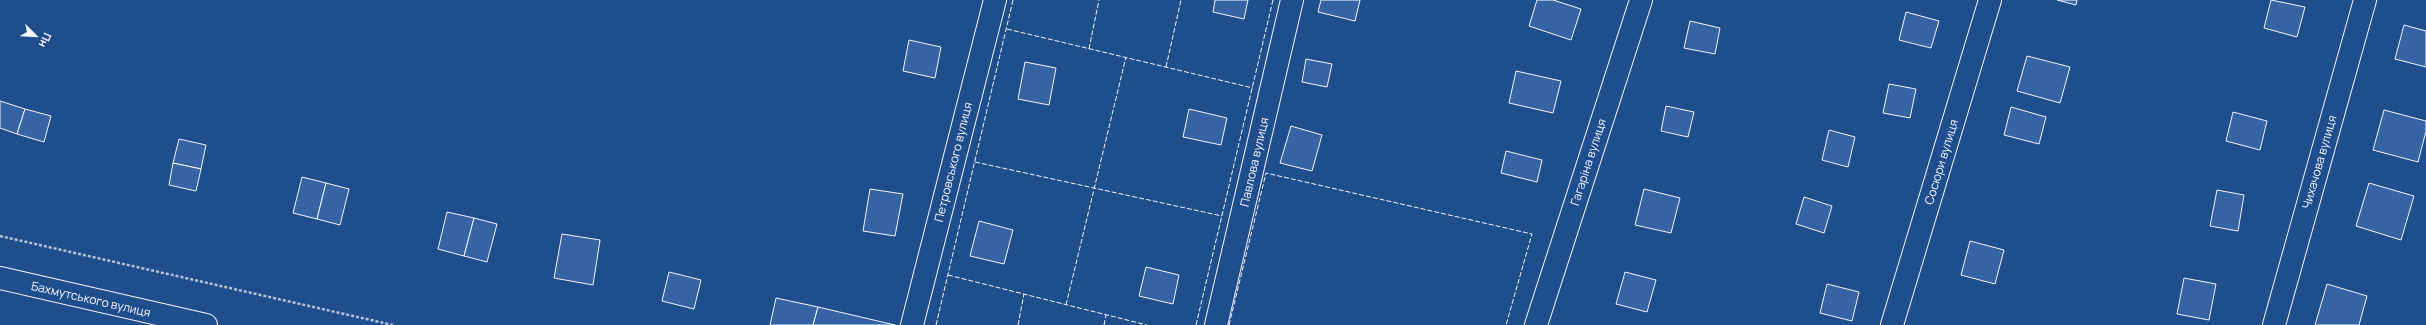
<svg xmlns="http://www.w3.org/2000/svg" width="2426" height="325" font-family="Manrope,sans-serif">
<rect width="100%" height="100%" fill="#1f4e8c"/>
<g fill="#3563a3" stroke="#f2f6ff">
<path d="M1215,0H1248L1244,19L1213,12Z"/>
<path d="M1321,0H1360L1355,21L1318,12Z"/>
<path d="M1537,0H1553L1581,9L1571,40L1529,26Z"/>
<path d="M2057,0H2077L2076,5Z"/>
<path d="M2271,0L2305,7L2297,37L2264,28Z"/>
<path d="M1906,12L1939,21L1931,48L1899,40Z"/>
<path d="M1690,21L1720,28L1715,54L1684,48Z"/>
<path d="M2404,25L2426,31V67L2395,59Z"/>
<path d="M909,40L941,47L935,78L903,71Z"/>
<path d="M2027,56L2070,67L2060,103L2017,91Z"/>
<path d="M1306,59L1332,64L1327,87L1302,82Z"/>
<path d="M1025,62L1056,68L1049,105L1018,99Z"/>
<path d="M1516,71L1561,81L1553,113L1509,103Z"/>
<path d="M1889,84L1916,89L1910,118L1883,113Z"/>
<path d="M0,101L25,109L17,134L0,128Z"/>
<path d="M1666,106L1694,112L1688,137L1661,131Z"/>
<path d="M2011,107L2046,117L2039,144L2004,135Z"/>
<path d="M25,109L51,116L44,142L17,134Z"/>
<path d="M1189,109L1227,118L1221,145L1183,137Z"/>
<path d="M2384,110L2426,121V131L2418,162L2373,150Z"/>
<path d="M2233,112L2267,121L2260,150L2226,141Z"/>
<path d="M1291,126L1322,135L1312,171L1280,163Z"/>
<path d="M1829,130L1855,137L1848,167L1822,160Z"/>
<path d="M179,139L206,145L201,169L173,163Z"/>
<path d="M1506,151L1542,160L1537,182L1501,173Z"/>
<path d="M173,163L201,169L196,191L169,185Z"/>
<path d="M302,177L326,183L317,219L293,213Z"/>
<path d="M326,183L349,189L340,225L317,219Z"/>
<path d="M2369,183L2414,196L2401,240L2356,226Z"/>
<path d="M870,189L903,194L895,236L863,231Z"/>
<path d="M1644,189L1680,198L1671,233L1635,225Z"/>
<path d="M2217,190L2244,195L2238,231L2210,226Z"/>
<path d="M1804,197L1832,206L1824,233L1796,224Z"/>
<path d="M447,212L474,218L464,256L438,249Z"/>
<path d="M474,218L497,224L487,262L464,256Z"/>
<path d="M979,221L1013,230L1004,264L970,256Z"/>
<path d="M562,234L600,240L593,285L554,278Z"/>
<path d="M1970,241L2004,250L1995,284L1961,275Z"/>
<path d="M1146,267L1179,275L1173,304L1139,296Z"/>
<path d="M669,272L701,280L694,309L662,301Z"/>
<path d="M1625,272L1656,280L1647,312L1616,304Z"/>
<path d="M2184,278L2216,284L2209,320L2177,314Z"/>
<path d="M1827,284L1859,292L1852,321L1820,313Z"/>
<path d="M2327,284L2367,296L2359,325H2315Z"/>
<path d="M776,298L818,307L813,325H770Z"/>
<path d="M818,307L895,325H813Z"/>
</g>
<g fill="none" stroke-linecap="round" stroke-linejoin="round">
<defs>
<g id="street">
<path d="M912,325L995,0"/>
<path d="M1216,325L1292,0"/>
<path d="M1536,325L1641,0"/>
<path d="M1892,325L1990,0"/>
<path d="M2274,325L2365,0"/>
</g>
<path id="secondary" d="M0,278L206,325"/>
</defs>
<use href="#street" stroke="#f2f6ff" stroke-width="24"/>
<use href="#secondary" stroke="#f2f6ff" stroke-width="24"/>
<path stroke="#b3c4dc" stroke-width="2.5" stroke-dasharray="3 2" stroke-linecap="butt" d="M0,236L393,325"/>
<use href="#street" stroke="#1f4e8c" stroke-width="22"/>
<use href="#secondary" stroke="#1f4e8c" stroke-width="22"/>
<g stroke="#f2f6ff" stroke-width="1" stroke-dasharray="5 2" stroke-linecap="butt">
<path d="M1007,29L1253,88"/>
<path d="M1089,49L1099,0"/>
<path d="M1166,67L1181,0"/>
<path d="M975,162L1222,216"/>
<path d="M948,275L1147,325"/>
<path d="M1066,305L1126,57"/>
<path d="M936,325L1013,0"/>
<path d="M1018,325L1024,294"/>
<path d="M1104,325L1106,315"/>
<path d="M1196,325L1273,0"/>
<path d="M1229,325L1266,173L1532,234L1506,325"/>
</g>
</g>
<g text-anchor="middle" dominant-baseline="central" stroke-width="3" stroke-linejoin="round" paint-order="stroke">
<g font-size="12" fill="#f2f6ff" stroke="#1f4e8c">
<text transform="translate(953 162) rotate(-76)">Петровського вулиця</text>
<text transform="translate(1254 162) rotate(-77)">Павлова вулиця</text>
<text transform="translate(1588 162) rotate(-72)">Гагаріна вулиця</text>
<text transform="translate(1941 162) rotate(-73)">Сосюри вулиця</text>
<text transform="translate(2319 162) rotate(-74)">Чихачова вулиця</text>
<text transform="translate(91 299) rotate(13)">Бахмутського вулиця</text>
</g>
</g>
<g transform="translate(36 36) rotate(114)" stroke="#1f4e8c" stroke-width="3" paint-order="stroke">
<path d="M0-3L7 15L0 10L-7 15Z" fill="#f2f6ff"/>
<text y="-6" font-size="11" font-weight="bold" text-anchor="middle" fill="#f2f6ff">Пн</text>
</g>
</svg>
